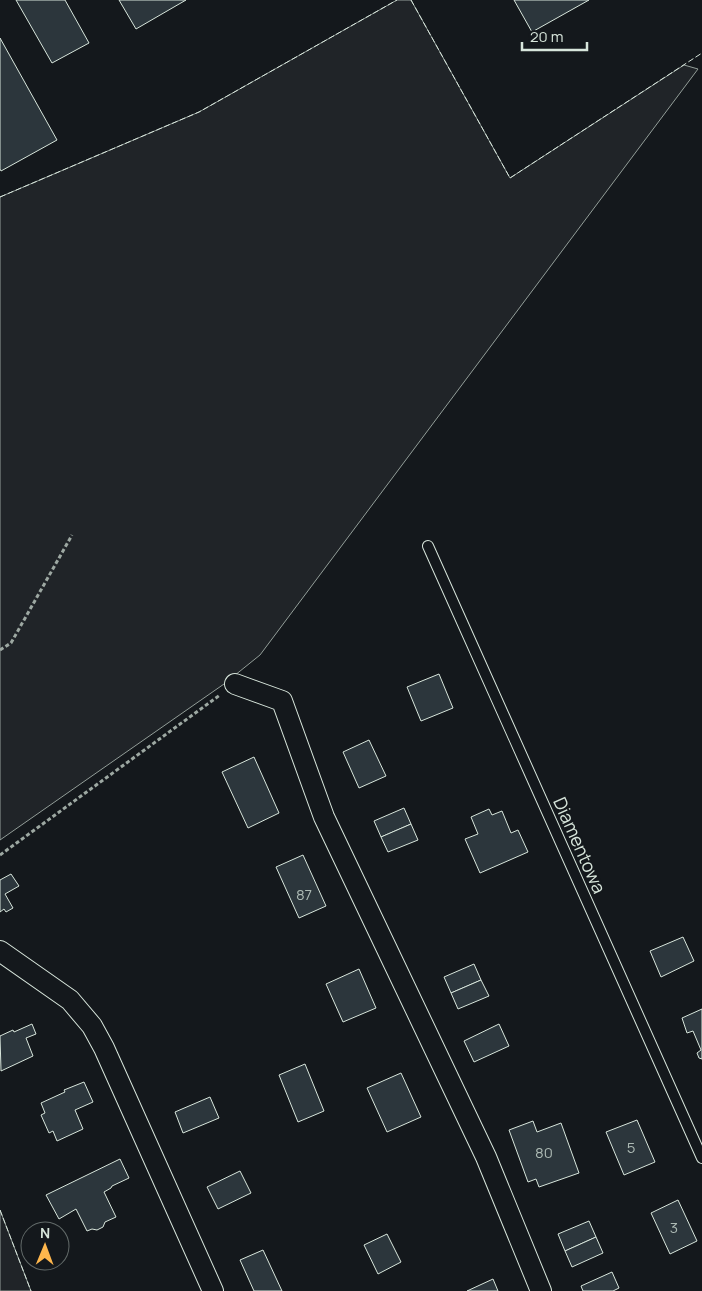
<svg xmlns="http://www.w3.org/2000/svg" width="702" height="1291" font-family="Manrope,sans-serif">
<rect width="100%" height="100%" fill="#14181c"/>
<g fill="#202428" stroke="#939e99">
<path d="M397,0H411L510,178L684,65L698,69L260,655L224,684L0,840V197L199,112Z"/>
<path d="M0,1210L31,1291H0Z"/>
</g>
<g fill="#2c363c" stroke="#d8e6dc">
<path d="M16,0H65L89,43L52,63Z"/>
<path d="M119,0H186L136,29Z"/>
<path d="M514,0H589L532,32Z"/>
<path d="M0,38L57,140L1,171L0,169Z"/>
<path d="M439,674L453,708L421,721L407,687Z"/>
<path d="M369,740L386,776L359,788L343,752Z"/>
<path d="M254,757L279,813L248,828L222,772Z"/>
<path d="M404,808L411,824L381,837L374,821Z"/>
<path d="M489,809L492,815L502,811L511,833L518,830L528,852L480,873L465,839L478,834L471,817Z"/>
<path d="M411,824L418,840L388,852L381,837Z"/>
<path d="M303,855L326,906L299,918L276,867Z"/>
<path d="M11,874L19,886L5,894L13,908L6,912L4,909L0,912V880Z"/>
<path d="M683,937L694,961L661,977L650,951Z"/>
<path d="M474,964L481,980L451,993L444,977Z"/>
<path d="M359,969L376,1008L343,1022L326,984Z"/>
<path d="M481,980L489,996L458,1009L451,993Z"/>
<path d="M702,1009V1059L699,1058L697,1053L701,1050L693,1031L687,1033L682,1018Z"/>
<path d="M32,1024L36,1034L26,1038L33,1056L1,1071L0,1036L13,1030L14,1032Z"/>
<path d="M499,1024L509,1046L474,1062L464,1041Z"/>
<path d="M305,1064L324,1111L298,1122L279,1075Z"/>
<path d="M401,1073L421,1117L387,1132L367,1088Z"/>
<path d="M84,1082L93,1102L75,1110L83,1129L57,1141L53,1131L49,1133L41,1115L45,1113L41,1103L65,1092L64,1090Z"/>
<path d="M210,1097L219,1118L183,1133L175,1112Z"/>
<path d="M637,1120L655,1162L624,1175L606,1132Z"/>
<path d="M533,1121L537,1132L561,1123L579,1173L539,1187L536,1179L528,1182L509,1130Z"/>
<path d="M120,1159L129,1178L112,1186L111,1188L104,1192L116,1217L105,1222L103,1227L97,1230L92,1229L87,1231L76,1209L59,1219L46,1195Z"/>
<path d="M240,1171L251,1193L218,1209L207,1187Z"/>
<path d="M678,1200L697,1241L670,1254L651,1213Z"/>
<path d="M589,1221L596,1237L565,1251L558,1234Z"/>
<path d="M387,1234L401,1262L378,1274L364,1245Z"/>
<path d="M596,1237L603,1253L572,1267L565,1251Z"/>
<path d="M263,1250L282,1291H254L240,1260Z"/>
<path d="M612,1272L619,1288L613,1291H583L581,1286Z"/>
<path d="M493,1279L498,1291H467Z"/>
</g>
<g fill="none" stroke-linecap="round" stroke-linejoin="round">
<defs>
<path id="lane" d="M428,546L702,1158"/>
<g id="street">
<path d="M235,684L282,701L324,817L486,1157L541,1291"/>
<path d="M0,951L70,1000L92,1026L104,1048L213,1291"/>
</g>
</defs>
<use href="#lane" stroke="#d8e6dc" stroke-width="12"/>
<use href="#street" stroke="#d8e6dc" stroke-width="22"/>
<g stroke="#9da8a2" stroke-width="3" stroke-dasharray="4 2.5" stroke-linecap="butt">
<path d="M0,650L11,643L72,535"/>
<path d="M0,855L220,695"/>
</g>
<use href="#lane" stroke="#14181c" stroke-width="10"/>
<use href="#street" stroke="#14181c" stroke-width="20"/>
<g stroke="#d8e6dc" stroke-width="1" stroke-dasharray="6 2.5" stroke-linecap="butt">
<path d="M411,0L510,178L702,53"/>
<path d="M0,197L199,112L397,0"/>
<path d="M0,1210L31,1291"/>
</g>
</g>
<g text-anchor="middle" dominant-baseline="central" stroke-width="4" stroke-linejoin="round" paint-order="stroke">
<g font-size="15" fill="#adbab4">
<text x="304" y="894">87</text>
<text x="631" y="1147">5</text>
<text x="544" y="1152">80</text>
<text x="674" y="1227">3</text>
</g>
<g font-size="18" fill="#d8e6dc" stroke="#14181c">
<text transform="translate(580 845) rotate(66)">Diamentowa</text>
</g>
</g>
<g transform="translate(45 1246) rotate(1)"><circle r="24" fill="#14181c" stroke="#626a69"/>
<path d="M0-4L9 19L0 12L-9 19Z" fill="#ffb74d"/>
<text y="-8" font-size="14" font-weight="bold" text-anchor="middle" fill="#d8e6dc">N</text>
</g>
<path d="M522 42v8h65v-8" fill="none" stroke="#d8e6dc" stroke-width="2.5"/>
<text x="530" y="42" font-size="15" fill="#d8e6dc" stroke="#14181c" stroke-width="4" paint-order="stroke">20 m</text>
</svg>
